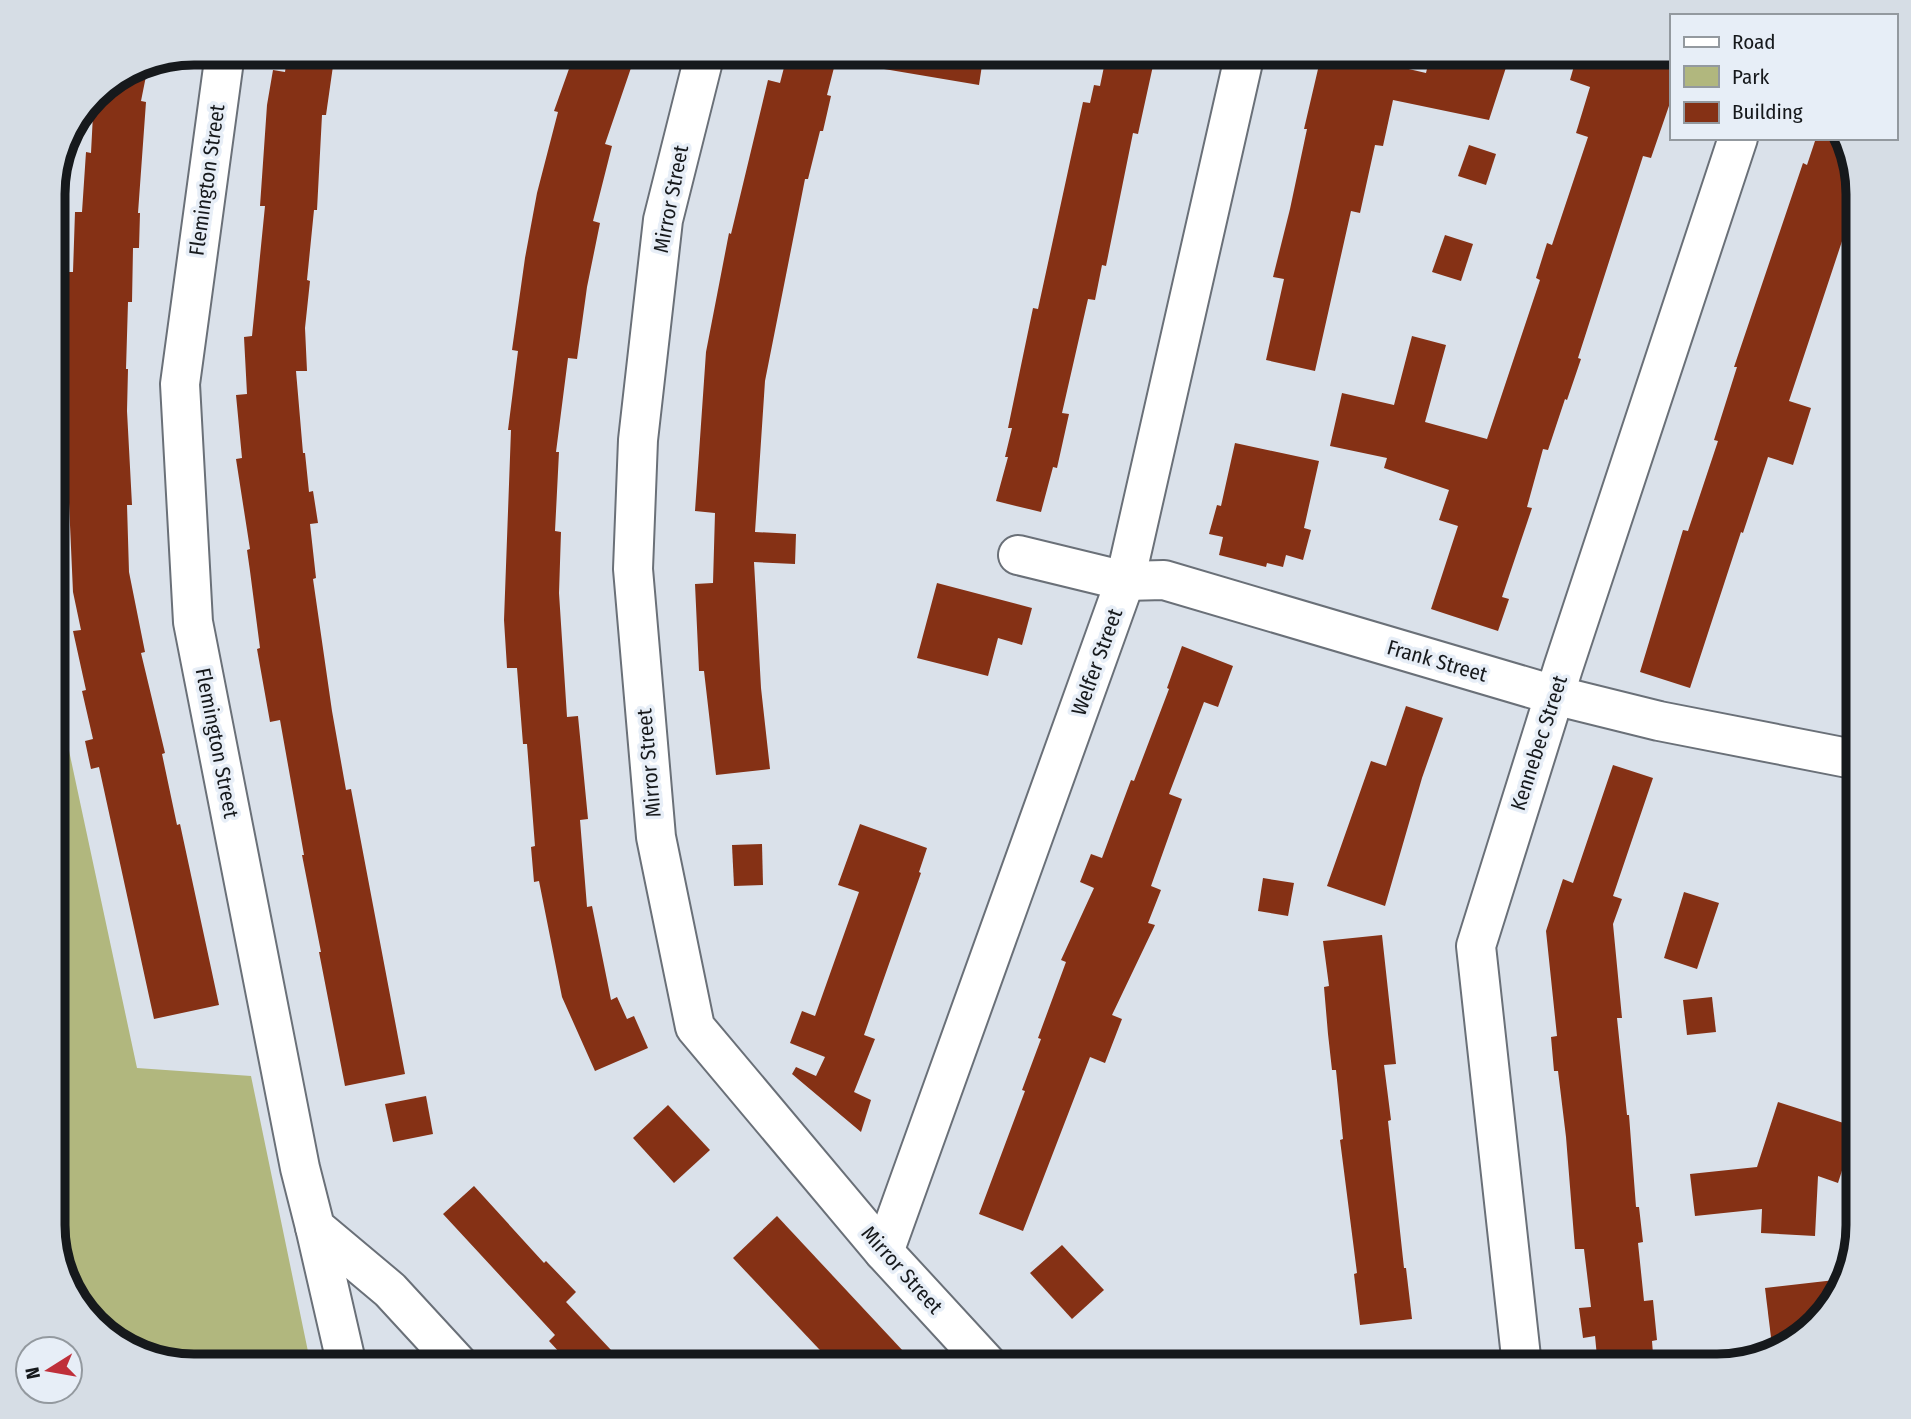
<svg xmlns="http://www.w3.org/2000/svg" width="1911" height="1419" font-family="'Fira Sans Condensed',sans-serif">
<rect width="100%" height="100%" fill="#dae1ea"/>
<path fill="#b1b77e" d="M53,332L62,718L137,1068L251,1076L311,1366H193L107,1337L67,1288L53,1234Z"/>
<g fill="#853115">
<path d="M288,52H335L326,115H322L317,210H314L307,280L310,281L305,328L307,371H296L303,453H305L309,492L313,491L318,523L310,524L316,578L313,579L332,711L346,790L351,789L405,1074L345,1086L319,952H321L302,855H304L280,720L270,722L257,649L260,648L250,571L247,550L250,549L236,459L242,458L236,395L247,394L244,337L252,336L265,206H260L267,105L273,70L285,72Z"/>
<path d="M575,52H595L632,65L605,144L612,146L593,221L600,223L587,287L577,359L568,358L556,452H559L555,531L561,532L559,593L567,717L578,716L588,819L580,820L587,907L592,906L611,1000L617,997L627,1019L634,1016L648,1048L595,1071L562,997L539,881L534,882L531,847L535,846L527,744H523L517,668H507L504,620L511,430H508L518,351L512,350L525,258L537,193L558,112L554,111Z"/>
<path d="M788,52H838L827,95L831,96L823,131H820L808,179H805L765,381L755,532L796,534L795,564L754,562L761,688L770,769L716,775L704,671H699L695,584L713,583L715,513L695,511L706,352L729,233L731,234L768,80L780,83Z"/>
<path d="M885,52H984L979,85L884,69Z"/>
<path d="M1107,52H1156L1138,134L1133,133L1106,266L1102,265L1095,300L1088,299L1062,413L1069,414L1057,468L1053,467L1041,512L996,501L1008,457H1005L1012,428H1008L1033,308L1038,309L1083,102L1090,103L1094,85L1100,86Z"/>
<path d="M1322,52H1335L1426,73L1431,52H1511L1489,120L1393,100L1383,146L1375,145L1360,213L1351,211L1315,371L1266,360L1284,279L1273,277L1290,209L1307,129H1304Z"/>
<path d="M1578,52H1671V100L1651,158L1643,156L1578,358L1581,359L1567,400L1565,399L1548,450L1543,449L1527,507L1532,508L1502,597L1509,599L1498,631L1431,609L1458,526L1439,520L1449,490L1384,468L1387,458L1330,446L1342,393L1394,405L1412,336L1446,345L1425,422L1487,439L1540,280L1536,278L1547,243L1552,245L1588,137L1576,133L1590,87L1570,80Z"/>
<path d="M149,61L141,101L146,102L138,213H140L139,248H133L132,302H128L126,369H128L127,411L132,505H127L129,572L145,652L141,653L165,753L162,754L177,825L180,824L219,1005L154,1019L99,767L91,769L85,741L93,739L82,691L86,690L73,631L81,630L73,592L67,458H66L63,406H61L62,367H65L66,272H73L75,212H82L86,152L91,153L94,95L100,88L140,63Z"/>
<path d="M1816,138H1846L1858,193V213L1852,211L1789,401L1811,408L1793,465L1768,457L1743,533L1741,532L1690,688L1640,672L1683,530L1688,531L1718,441L1714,440L1737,367H1734L1803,163L1807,165Z"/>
<path d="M1469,145L1496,154L1486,185L1458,176Z"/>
<path d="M1445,235L1473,244L1461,281L1432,272Z"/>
<path d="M1235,443L1319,461L1304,528L1311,530L1303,560L1286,555L1283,567L1267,563L1266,567L1219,555L1223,537L1209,534L1217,505L1221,506Z"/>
<path d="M937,583L1032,608L1022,645L998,638L988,676L917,658Z"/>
<path d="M1182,646L1233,666L1218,707L1204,702L1169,794L1182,799L1151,886L1161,890L1148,923L1155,925L1112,1015L1122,1019L1105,1063L1090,1057L1023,1231L979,1214L1025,1091L1022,1090L1041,1039L1038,1038L1066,962L1061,960L1094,888L1080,882L1091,854L1102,858L1131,780L1134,781L1169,689L1167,688Z"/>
<path d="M1406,706L1443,718L1422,778L1385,906L1327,886L1371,761L1386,766Z"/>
<path d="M1613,765L1653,778L1613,896L1622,899L1613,924L1622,1018H1617L1627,1115H1629L1636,1207H1639L1643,1242L1638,1243L1644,1301L1653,1300L1657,1340L1652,1341L1654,1367H1598L1595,1336L1583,1338L1579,1308L1591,1307L1584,1249H1575L1566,1137L1558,1071H1554L1551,1037L1557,1036L1546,931L1563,879L1573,883Z"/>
<path d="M860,824L927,848L919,872L921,873L864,1035L875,1039L854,1092L871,1100L861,1132L792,1074L796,1067L816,1076L825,1057L790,1043L802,1011L815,1016L859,892L838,885Z"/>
<path d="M762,844L763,885L734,886L732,845Z"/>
<path d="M1263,878L1294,883L1288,916L1258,911Z"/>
<path d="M1684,892L1719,903L1697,969L1664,958Z"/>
<path d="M1382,935L1396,1064L1384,1065L1391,1120L1388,1121L1404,1268H1406L1412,1319L1360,1325L1354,1274L1357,1273L1340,1140L1343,1139L1336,1070H1332L1328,1034L1324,987L1329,986L1323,941Z"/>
<path d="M1712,997L1716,1032L1687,1035L1683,1000Z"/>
<path d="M426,1096L433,1134L393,1142L385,1104Z"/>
<path d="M1778,1102L1856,1127L1838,1183L1818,1176L1815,1236L1761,1233L1762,1209L1695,1216L1690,1174L1757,1167Z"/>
<path d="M668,1105L710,1150L674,1183L633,1138Z"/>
<path d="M474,1186L544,1263L546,1261L576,1292L566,1302L626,1366H572L549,1341L555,1335L443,1214Z"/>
<path d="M777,1216L918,1367L835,1366L733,1258Z"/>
<path d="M1062,1245L1104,1290L1072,1319L1030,1273Z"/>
<path d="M1835,1280L1836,1291L1829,1312L1779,1352L1773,1354L1765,1288Z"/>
</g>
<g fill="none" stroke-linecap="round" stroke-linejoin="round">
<defs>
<g id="minor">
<path d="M225,53L180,384L193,622L300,1168L315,1227L390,1290L460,1366"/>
<path d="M705,53L663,220L638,440L633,569L656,837L695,1027L884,1252L989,1366"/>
<path d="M1018,555L1125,581L1164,580L1554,695L1659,721L1858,760"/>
<path d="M315,1227L347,1366"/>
<path d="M884,1252L1125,581L1245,53"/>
<path d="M1522,1366L1476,946L1563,668L1738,138"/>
</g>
</defs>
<use href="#minor" stroke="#6a7078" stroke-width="42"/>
<use href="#minor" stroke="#fff" stroke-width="38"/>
</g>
<g text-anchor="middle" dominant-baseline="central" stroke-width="7" stroke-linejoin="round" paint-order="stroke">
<g font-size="21" fill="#16191c" stroke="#e7eef7">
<text transform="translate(207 180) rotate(-82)">Flemington Street</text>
<text transform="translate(671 199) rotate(-79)">Mirror Street</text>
<text transform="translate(1437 661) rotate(16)">Frank Street</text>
<text transform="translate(1097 662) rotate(-70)">Welfer Street</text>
<text transform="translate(217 743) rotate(79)">Flemington Street</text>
<text transform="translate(1539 743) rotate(-72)">Kennebec Street</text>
<text transform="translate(649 763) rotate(-95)">Mirror Street</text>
<text transform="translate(902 1270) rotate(48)">Mirror Street</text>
</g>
</g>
<path d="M0 0H1911V1419H0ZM194 65H1717A129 129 0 0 1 1846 194V1225A129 129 0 0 1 1717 1354H194A129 129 0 0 1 65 1225V194A129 129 0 0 1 194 65Z" fill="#d6dde5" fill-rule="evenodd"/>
<path fill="none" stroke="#16191c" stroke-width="9" d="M194 65H1717A129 129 0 0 1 1846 194V1225A129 129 0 0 1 1717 1354H194A129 129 0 0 1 65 1225V194A129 129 0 0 1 194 65Z"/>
<rect x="1670" y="14" width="228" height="126" fill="#e7eef7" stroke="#93999f" stroke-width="2"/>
<rect x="1684" y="37" width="35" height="10" fill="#ffffff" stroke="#93999f" stroke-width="2"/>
<text x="1732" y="49" font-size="21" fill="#16191c">Road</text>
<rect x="1684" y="66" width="35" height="21" fill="#b1b77e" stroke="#93999f" stroke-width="2"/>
<text x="1732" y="84" font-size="21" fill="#16191c">Park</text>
<rect x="1684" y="102" width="35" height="21" fill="#853115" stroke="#93999f" stroke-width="2"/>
<text x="1732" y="119" font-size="21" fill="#16191c">Building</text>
<g transform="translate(49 1370) rotate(259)"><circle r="33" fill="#e7eef7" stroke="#93999f" stroke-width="2"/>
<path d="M0-5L12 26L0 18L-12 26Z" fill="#bf2f3a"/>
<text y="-10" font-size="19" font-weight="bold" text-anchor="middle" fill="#16191c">N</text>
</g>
</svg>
